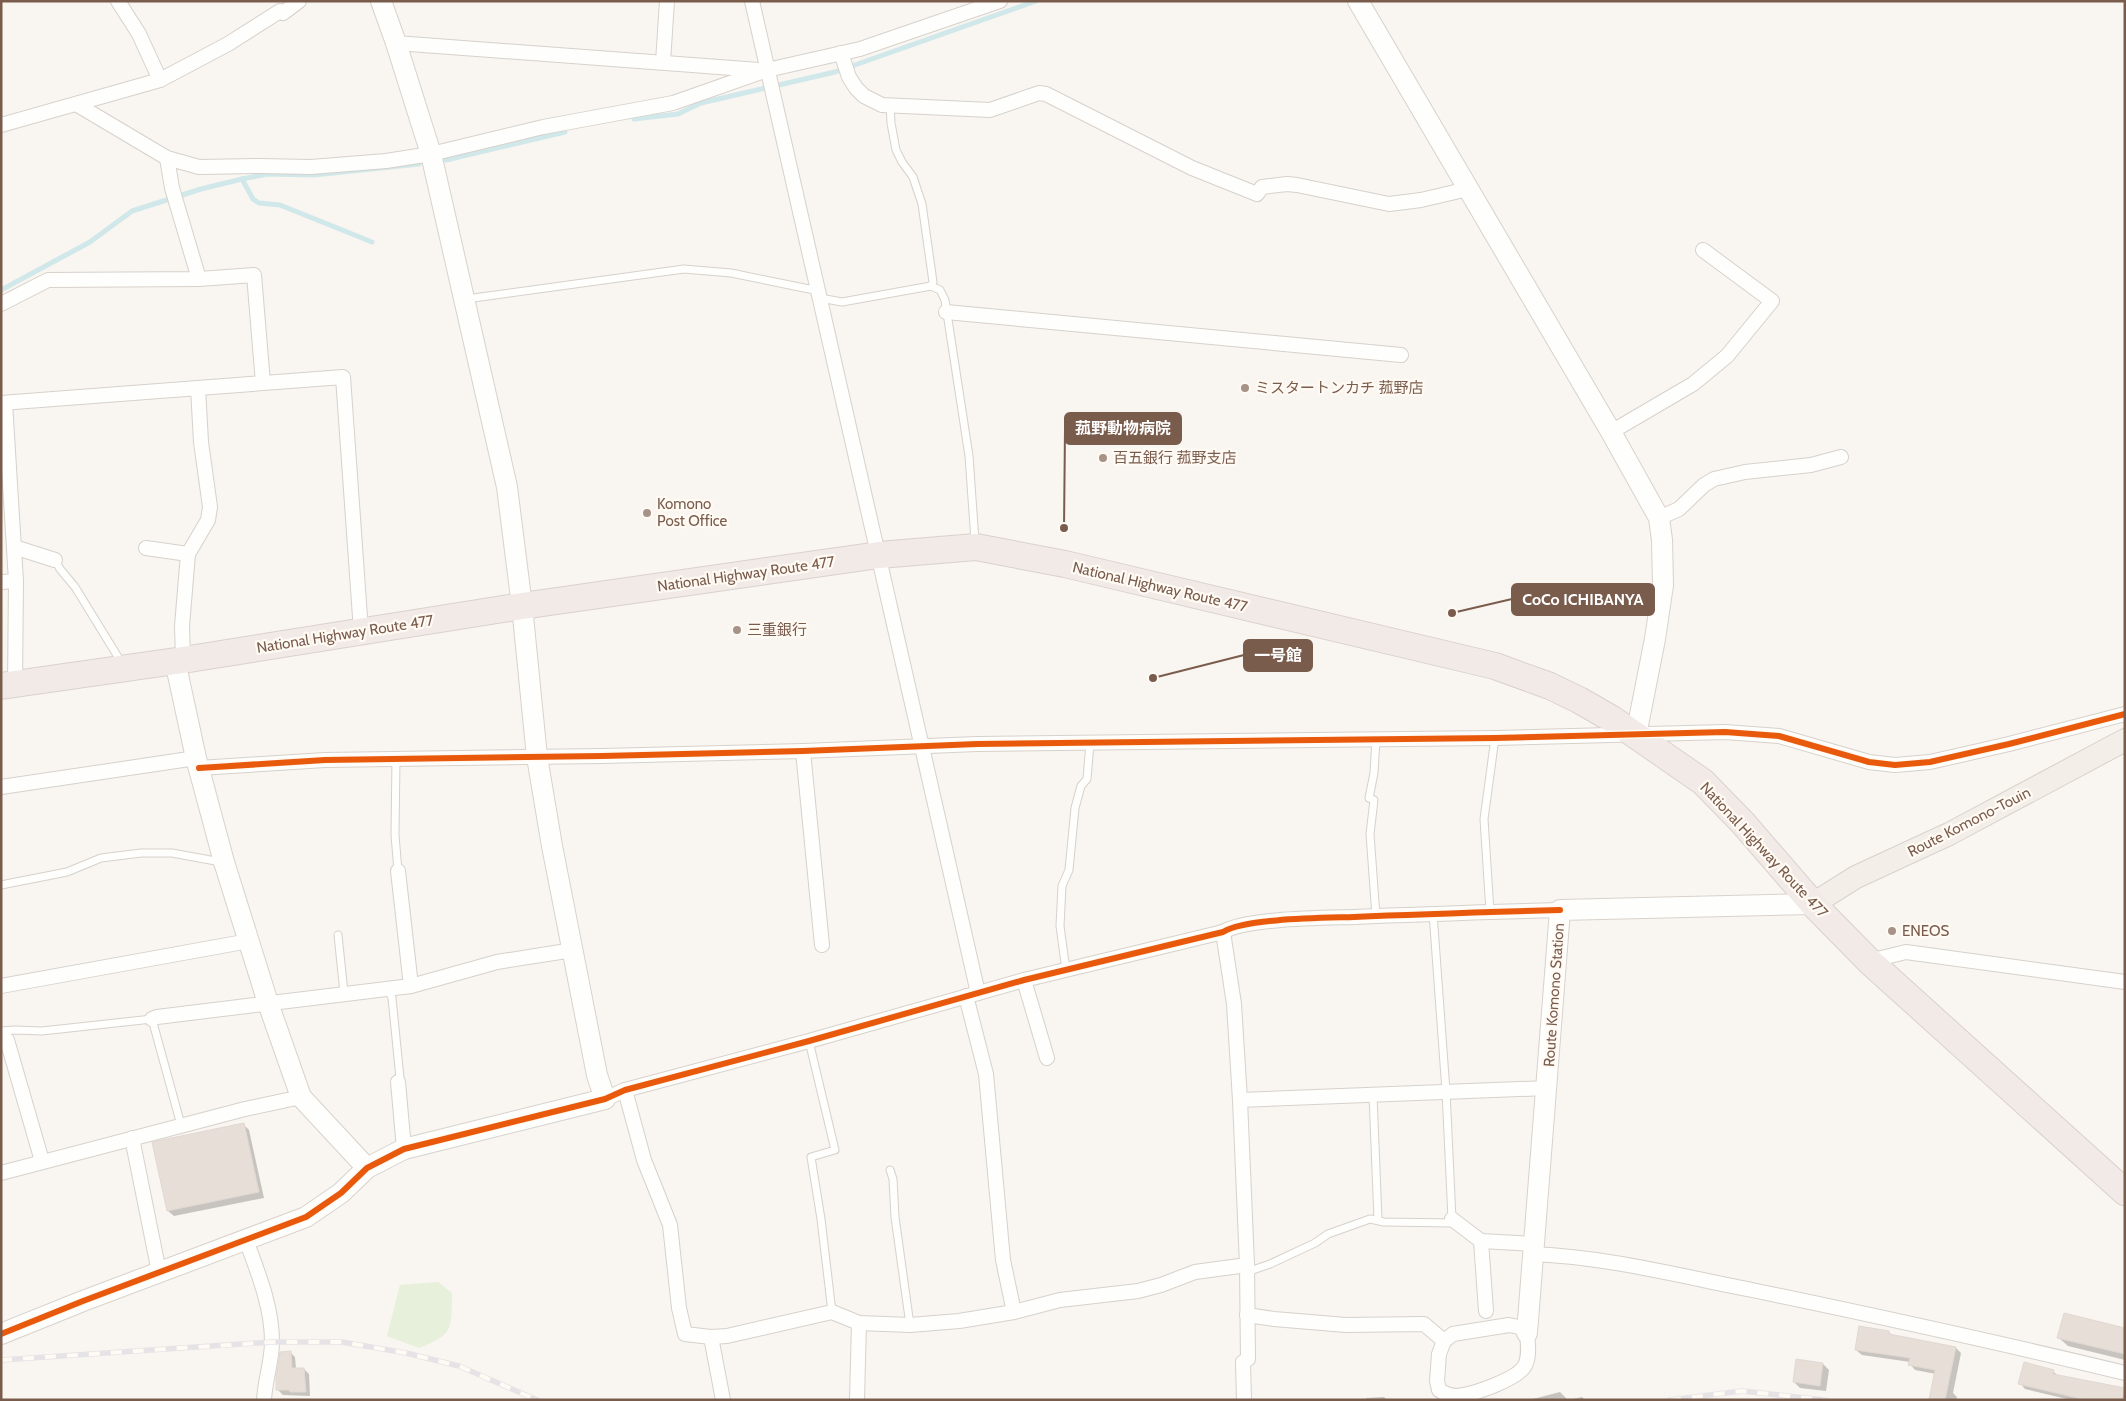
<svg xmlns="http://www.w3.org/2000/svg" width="2126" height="1401" font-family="Cabin,'Noto Sans JP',sans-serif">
<rect width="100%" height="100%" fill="#f9f5f0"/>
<path fill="#e7f0db" d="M438,1282L452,1293C451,1328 455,1334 419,1348L387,1336L400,1285Z"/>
<g fill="#0003">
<path d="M244,1125L249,1130L264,1198L174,1216L168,1211Z"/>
<path d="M2125,1329V1360L2068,1346L2059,1338Z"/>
<path d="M1889,1332L1892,1336L1956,1348L1961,1353L1953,1393L1957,1397L1956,1400H1931L1936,1374L1915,1370L1910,1364V1362L1862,1355L1856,1350Z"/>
<path d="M290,1352L295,1357L296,1369H304L309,1374L310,1396L283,1395L278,1390Z"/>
<path d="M1797,1361L1823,1364L1829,1370L1826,1391L1800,1388L1794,1382Z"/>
<path d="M2053,1371L2058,1376L2124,1389L2125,1400H2071L2025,1389L2020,1383Z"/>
<path d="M1560,1392L1568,1400H1529Z"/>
<path d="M1384,1397L1387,1400H1366V1398Z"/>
<path d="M1582,1397L1585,1400H1569Z"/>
</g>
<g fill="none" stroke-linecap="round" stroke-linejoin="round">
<g stroke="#d0e8ea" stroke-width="5">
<path d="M634,119L678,114L701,103L835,72L1036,1"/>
<path d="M446,160L565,132"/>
<path d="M242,179L267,174L314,175L419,164"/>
<path d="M1,290L90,242L132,211L201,189L242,179L253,199L259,203L280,205L372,242"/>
</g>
</g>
<g fill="#e6ded7" stroke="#e2d8d2">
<path d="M244,1123L259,1192L167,1211L152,1142Z"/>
<path d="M2064,1313L2125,1328V1354L2057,1338Z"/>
<path d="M1859,1326L1889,1331V1334L1956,1347L1945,1400H1929L1935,1370L1908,1365L1910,1358L1855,1350Z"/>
<path d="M291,1351L292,1368H304L306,1392H290L289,1390H276V1379L280,1352Z"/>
<path d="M1796,1359L1823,1363L1820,1386L1793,1382Z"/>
<path d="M2024,1362L2054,1370L2053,1374L2125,1388L2122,1400H2086L2018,1384Z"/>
</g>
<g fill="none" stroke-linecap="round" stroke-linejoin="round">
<defs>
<g id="lane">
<path d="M890,105L891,123L896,150L902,162L913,177L922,204L933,282L931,286"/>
<path d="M820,298L842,302L931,286L940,290L945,300L969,456L975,541"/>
<path d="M466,299L684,269L731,273L819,291"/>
<path d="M55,560L60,569L75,587L118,657"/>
<path d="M396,759L395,835L398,871"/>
<path d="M1,885L67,872L101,858L141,853H172L221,862"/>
<path d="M1490,912L1484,819L1495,738"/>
<path d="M1433,913L1446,1091L1452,1219"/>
<path d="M1376,916L1370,834L1374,800L1369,798L1374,773L1376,739"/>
<path d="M338,935L344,993"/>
<path d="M1066,970L1060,926L1062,886L1069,870L1075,808L1081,786L1087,779L1090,743"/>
<path d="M388,989L392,998L400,1078L398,1082"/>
<path d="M1,1031L15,1030L42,1031L152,1019L181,1125"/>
<path d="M809,1041L835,1150L811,1157L821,1219L832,1312"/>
<path d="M1373,1095L1378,1220"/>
<path d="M890,1170L893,1179L895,1217L910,1325"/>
<path d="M1247,1272L1270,1264L1315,1243L1328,1234L1370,1219L1384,1222L1454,1223"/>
</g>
<g id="street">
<path d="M118,1L139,34L160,80"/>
<path d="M752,1L978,993"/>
<path d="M396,43L759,70"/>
<path d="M841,53L849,77L856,88L864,96L882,105L990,110L1039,93L1046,94L1192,168L1257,194L1262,187L1287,184L1297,185L1389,204L1421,200L1468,189"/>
<path d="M663,62L667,1"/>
<path d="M76,104L167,158L199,167L259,166L311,167L386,161L431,154L543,127L673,103L767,70L860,49L1000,1"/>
<path d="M1,125L160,80L228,44L280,11L283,13L299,1"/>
<path d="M167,158L172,188L199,279"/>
<path d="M1,304L48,280L199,279L254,275L263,383"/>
<path d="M946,312L1401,355"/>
<path d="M1,403L343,377L361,631"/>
<path d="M1611,432L1693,384L1727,356L1772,301L1703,250"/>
<path d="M1659,518L1679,509L1704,485L1714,479L1745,472L1811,465L1841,457"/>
<path d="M14,547L55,560"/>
<path d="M146,548L188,554"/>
<path d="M1,582L16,581L5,403"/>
<path d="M183,660L182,626L188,554L208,520L210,507L201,442L198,388"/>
<path d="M15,684L16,581"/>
<path d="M803,751L822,945"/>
<path d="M199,768L325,760L602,756L803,751L977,744L1495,738L1725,732L1779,736L1869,762L1895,765L1930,762L2009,744L2125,714"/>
<path d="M1,787L196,758"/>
<path d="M398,871L411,986"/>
<path d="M1223,932L1234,1004L1240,1100L1247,1265L1248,1359L1243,1362L1244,1400"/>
<path d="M1869,961L1906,952L2125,982"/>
<path d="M1024,980L1047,1058"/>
<path d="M1,986L249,941"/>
<path d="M966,996L986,1074L1003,1260L1014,1312"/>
<path d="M152,1019L157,1017L411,986L497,962L573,950"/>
<path d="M7,1040L42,1161"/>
<path d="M398,1082L404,1149"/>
<path d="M625,1090L644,1160L670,1225L679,1308L685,1334L711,1337L727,1336L832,1312L859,1323L910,1325L959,1321L1014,1312L1060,1300L1138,1291L1161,1285L1195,1272L1247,1265"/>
<path d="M605,1099L625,1090L809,1041L1024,980L1223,932C1246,918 1325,918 1354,917C1423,914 1491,912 1560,910"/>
<path d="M1240,1100L1548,1088"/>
<path d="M132,1138L159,1272"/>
<path d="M1,1173L245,1109L301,1097"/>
<path d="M1452,1219L1481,1241L1534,1244"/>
<path d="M246,1240C258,1273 272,1306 272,1342C272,1361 265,1380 264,1400"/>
<path d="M1481,1241L1486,1311"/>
<path d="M1533,1254C1607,1257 1680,1276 1752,1290C1877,1316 2001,1343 2125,1373"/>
<path d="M1247,1315L1274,1319L1346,1325L1424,1324L1444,1341"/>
<path d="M1509,1325L1519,1327L1527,1333C1528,1344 1530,1358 1524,1367C1515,1380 1472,1395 1457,1396C1450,1396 1445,1394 1439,1390L1437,1381L1439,1354L1444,1341L1453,1334Z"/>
<path d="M711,1337L723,1400"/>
<path d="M857,1400L859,1323"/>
</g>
<g id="secondary">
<path d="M1358,1L1611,432L1659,518L1662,540L1663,585L1655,639L1636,735"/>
<path d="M175,661L196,758L224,862L268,1003L301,1097L367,1168"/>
<path d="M1527,1333L1560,910L1813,904"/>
<path d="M1,1334L83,1301L306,1217L341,1193L367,1168L404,1149L605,1099L597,1075L552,846L537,757L522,606L507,487L431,154L396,43L381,1"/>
</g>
<path id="primary" d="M1813,904L1856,877L1949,834L2125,740"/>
<path id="highway" d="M1,686L183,660L522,606L879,555L976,547L1065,564L1495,666L1550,686L1579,700L1612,719L1703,782L1743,823L1813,904L1869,961L2125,1192"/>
</defs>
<use href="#lane" stroke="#d7d1cb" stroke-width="9"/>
<use href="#street" stroke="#d7d1cb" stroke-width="16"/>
<use href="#secondary" stroke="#d9d2cb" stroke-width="22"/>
<use href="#primary" stroke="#dad1cc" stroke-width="24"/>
<use href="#highway" stroke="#dad1cc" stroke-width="28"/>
<use href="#lane" stroke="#fefefd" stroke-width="7"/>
<use href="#street" stroke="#fefefd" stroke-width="14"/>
<use href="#secondary" stroke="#fefefd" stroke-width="20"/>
<use href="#primary" stroke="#f3eee8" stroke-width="22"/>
<use href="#highway" stroke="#f2eae7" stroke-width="26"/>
<defs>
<g id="rail">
<path d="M1,1360L272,1342H342L406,1353L459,1366L537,1400"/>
<path d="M1670,1400L1742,1391L1825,1400"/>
</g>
</defs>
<use href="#rail" stroke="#e6e3e7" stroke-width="5.5"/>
<use href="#rail" stroke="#fffaf3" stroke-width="4" stroke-dasharray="11" stroke-linecap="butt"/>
<defs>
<g id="cycleway">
<path d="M199,768L325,760L602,756L803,751L977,744L1495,738L1725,732L1779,736L1869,762L1895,765L1930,762L2009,744L2125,714"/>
<path d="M1,1334L83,1301L306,1217L341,1193L367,1168L404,1149L605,1099L625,1090L809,1041L1024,980L1223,932C1246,918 1325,918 1354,917C1423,914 1491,912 1560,910"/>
</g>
</defs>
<use href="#cycleway" stroke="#fffaf3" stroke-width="9"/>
<use href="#cycleway" stroke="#e8590c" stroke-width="6"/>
</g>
<g fill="#a69286" stroke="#fffaf3" stroke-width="2">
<circle cx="1245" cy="388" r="5"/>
<circle cx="1103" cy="458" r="5"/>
<circle cx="647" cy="513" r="5"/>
<circle cx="737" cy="630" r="5"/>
<circle cx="1892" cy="931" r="5"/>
</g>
<g text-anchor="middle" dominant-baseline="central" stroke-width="4.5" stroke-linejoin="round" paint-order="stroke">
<g font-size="15" fill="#7a5c4d" stroke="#fffaf3" text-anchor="start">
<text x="1255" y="388">ミスタートンカチ 菰野店</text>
<text x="1113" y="458">百五銀行 菰野支店</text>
<text x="657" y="504">Komono<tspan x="657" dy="17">Post Office</tspan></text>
<text x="747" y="630">三重銀行</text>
<text x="1902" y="931">ENEOS</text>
</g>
<g font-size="15" fill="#7a5c4d" stroke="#fffaf3">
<text transform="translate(746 574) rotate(-8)">National Highway Route 477</text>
<text transform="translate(1160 587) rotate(13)">National Highway Route 477</text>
<text transform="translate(345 634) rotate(-9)">National Highway Route 477</text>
<text transform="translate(1969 822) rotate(-27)">Route Komono-Touin</text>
<text transform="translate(1764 850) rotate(47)">National Highway Route 477</text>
<text transform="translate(1554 995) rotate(-86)">Route Komono Station</text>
</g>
</g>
<path fill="none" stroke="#7a5c4d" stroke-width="2" d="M1064 528L1065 429M1452 613L1512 599M1153 678L1244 655"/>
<g fill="#7a5c4d" stroke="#fffaf3" stroke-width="2">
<circle cx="1064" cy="528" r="5"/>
<circle cx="1452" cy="613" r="5"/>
<circle cx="1153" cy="678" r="5"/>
</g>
<g fill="#7a5c4d" stroke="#7a5c4d" stroke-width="2">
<rect x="1065" y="413" width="116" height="31" rx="5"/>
<rect x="1512" y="584" width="142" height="31" rx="5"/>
<rect x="1244" y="640" width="68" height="31" rx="5"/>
</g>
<g font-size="16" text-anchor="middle" font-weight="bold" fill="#fff">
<text x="1123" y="434">菰野動物病院</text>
<text x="1583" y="605">CoCo ICHIBANYA</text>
<text x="1278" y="661">一号館</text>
</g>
<rect width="2126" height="1401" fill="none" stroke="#7a5c4d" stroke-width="5"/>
</svg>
